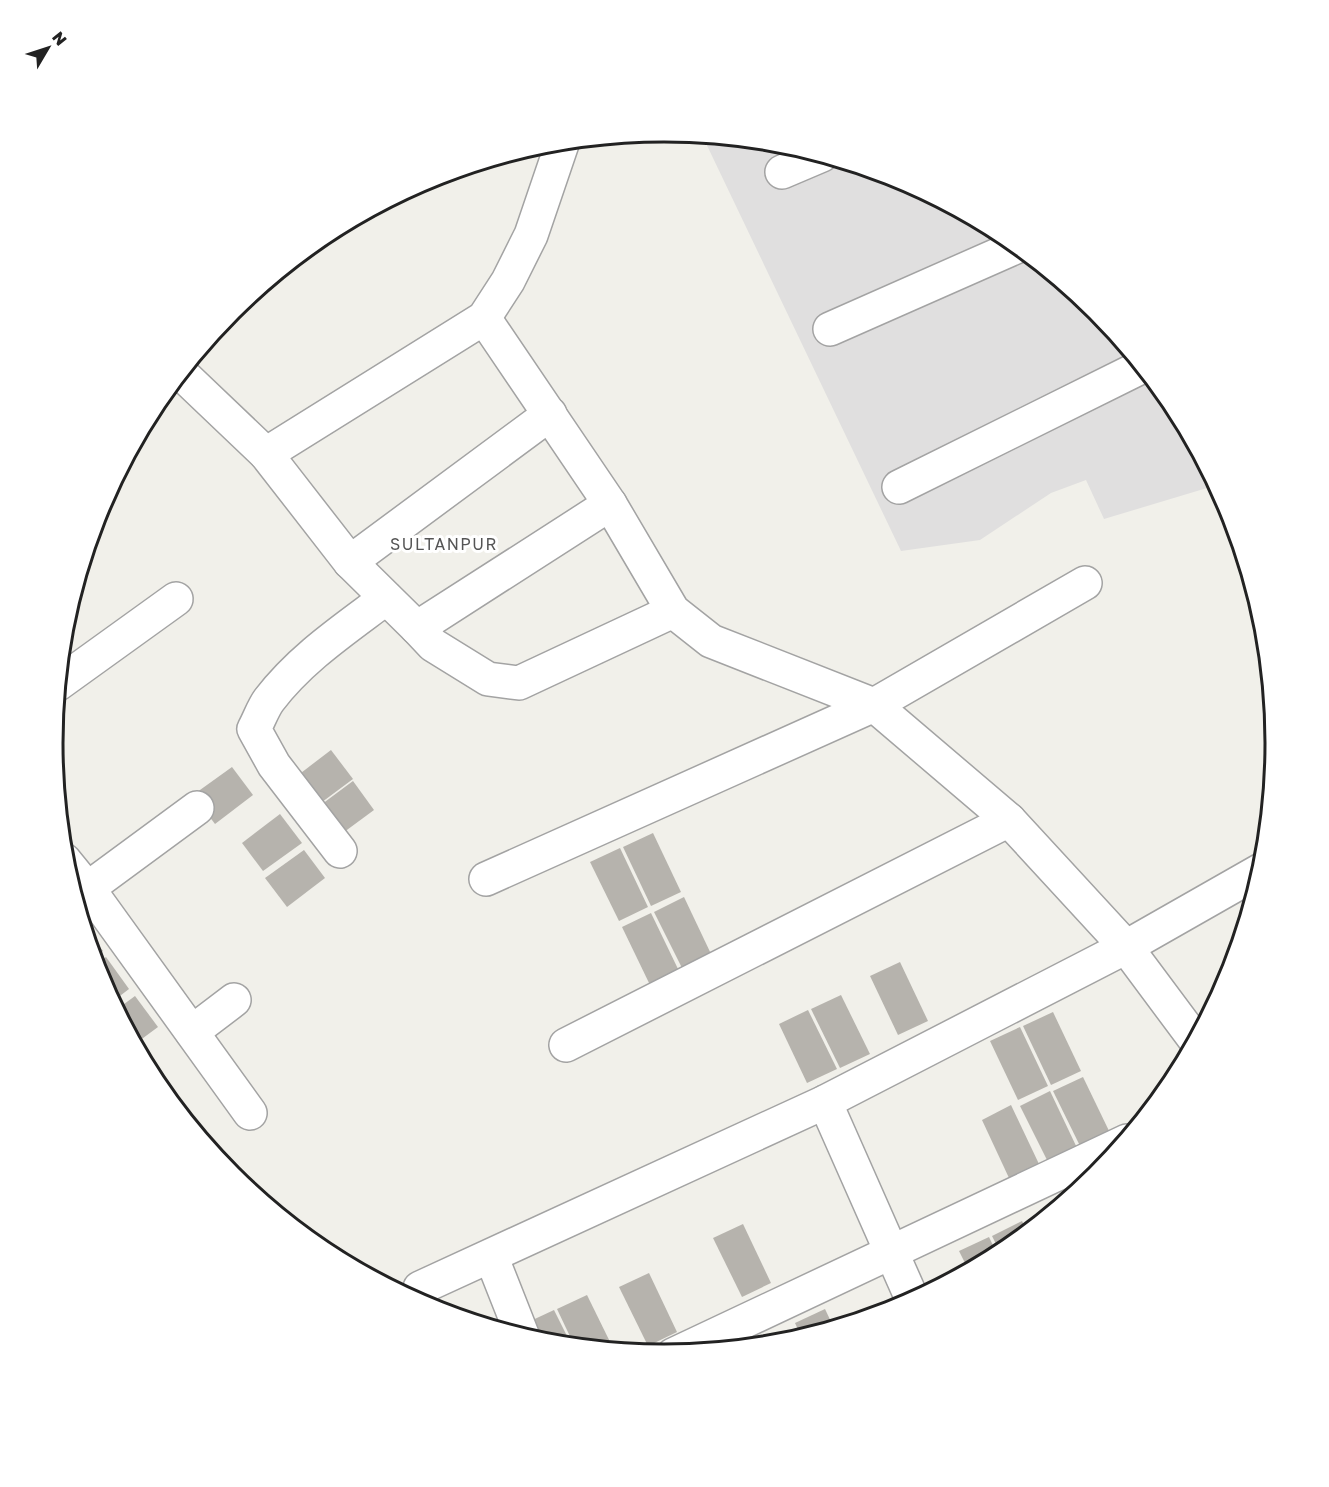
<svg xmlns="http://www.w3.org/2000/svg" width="1329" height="1487" font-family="'Golos Text',sans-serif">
<rect width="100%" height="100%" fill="#f1f0ea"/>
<path fill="#e0dfdf" d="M702,135L784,143L899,178L1005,235L1097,311L1174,404L1217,485L1104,519L1086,480L1051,493L980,540L901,551Z"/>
<g fill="#b6b3ad">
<path d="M331,750L353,779L314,808L293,779Z"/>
<path d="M232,767L253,795L215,824L193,795Z"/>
<path d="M353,781L374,810L336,838L314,810Z"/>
<path d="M280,814L302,843L263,871L242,843Z"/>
<path d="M653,833L681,892L651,906L623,847Z"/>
<path d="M620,848L648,907L619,921L590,862Z"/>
<path d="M304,850L325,878L287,907L265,878Z"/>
<path d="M684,897L712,956L683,970L654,912Z"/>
<path d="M651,913L679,971L650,985L622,927Z"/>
<path d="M83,925L103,951L93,959L86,935Z"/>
<path d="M106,957L129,989L112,1002L99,977L95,965Z"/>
<path d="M900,962L928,1021L898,1035L870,976Z"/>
<path d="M841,995L870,1054L840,1068L811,1009Z"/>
<path d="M135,996L158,1027L135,1044L116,1010Z"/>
<path d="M808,1010L837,1069L807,1083L779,1024Z"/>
<path d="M1053,1012L1081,1071L1051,1085L1023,1026Z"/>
<path d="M1020,1027L1048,1086L1018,1100L990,1041Z"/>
<path d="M1083,1077L1111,1135L1082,1150L1053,1091Z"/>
<path d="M1050,1091L1078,1150L1049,1164L1020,1106Z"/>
<path d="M1011,1105L1039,1164L1009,1178L982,1120Z"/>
<path d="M1022,1221L1028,1233L1001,1254L992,1236Z"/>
<path d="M743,1224L771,1283L742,1297L713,1238Z"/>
<path d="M989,1237L998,1256L969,1271L959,1251Z"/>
<path d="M649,1273L677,1332L648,1346L619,1287Z"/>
<path d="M587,1295L614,1350L575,1347L557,1309Z"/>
<path d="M825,1309L834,1328L802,1338L795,1323Z"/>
<path d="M554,1310L572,1346L545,1344L532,1340L524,1324Z"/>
</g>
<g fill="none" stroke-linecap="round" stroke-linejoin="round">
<defs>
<g id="minor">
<path d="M782,172L822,155"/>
<path d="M484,318L610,504L673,611L711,641L874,705L1009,820L1126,947L1196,1041"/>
<path d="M830,329L1018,246"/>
<path d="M266,454L350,562L417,628L610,504"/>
<path d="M899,487L1143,366"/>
<path d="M350,562L550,414"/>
<path d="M417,628L433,645L488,679L519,683L673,611"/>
<path d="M58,684L176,599"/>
<path d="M340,851L274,765L254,729C259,720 263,708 269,700C301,658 345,629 386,598"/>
<path d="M64,860L95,898L250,1113"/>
<path d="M486,879L874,705L1085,583"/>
<path d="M87,889L197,808"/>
<path d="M192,1032L234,1000"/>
<path d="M566,1045L1009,820"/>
<path d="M825,1102L913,1301"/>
<path d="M491,1256L523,1337"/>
<path d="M420,1288L825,1102L1126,947L1263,869"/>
<path d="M673,1355L1127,1141"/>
</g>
<path id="tertiary" d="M181,373L266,454L484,318L508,281L531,235L563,141"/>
</defs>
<use href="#minor" stroke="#a3a3a3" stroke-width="36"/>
<use href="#tertiary" stroke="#a3a3a3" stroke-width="36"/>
<use href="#minor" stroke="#fff" stroke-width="33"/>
<use href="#tertiary" stroke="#fff" stroke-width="33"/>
</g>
<g text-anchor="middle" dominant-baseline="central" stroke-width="6" stroke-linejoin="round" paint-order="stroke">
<g font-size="16" letter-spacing="1.5" fill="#555" stroke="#fff">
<text x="444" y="544">SULTANPUR</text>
</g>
</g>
<path d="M0 0H1329V1487H0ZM63 743a601 601 0 1 1 1202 0a601 601 0 1 1-1202 0Z" fill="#fff" fill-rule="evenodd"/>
<path fill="none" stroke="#222" stroke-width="3" d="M63 743a601 601 0 1 1 1202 0a601 601 0 1 1-1202 0Z"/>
<g transform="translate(48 48) rotate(51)" stroke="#ffffff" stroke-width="4.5" paint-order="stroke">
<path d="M0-4.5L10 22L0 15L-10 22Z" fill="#222222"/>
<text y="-9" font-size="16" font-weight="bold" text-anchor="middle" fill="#222222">N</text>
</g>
</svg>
